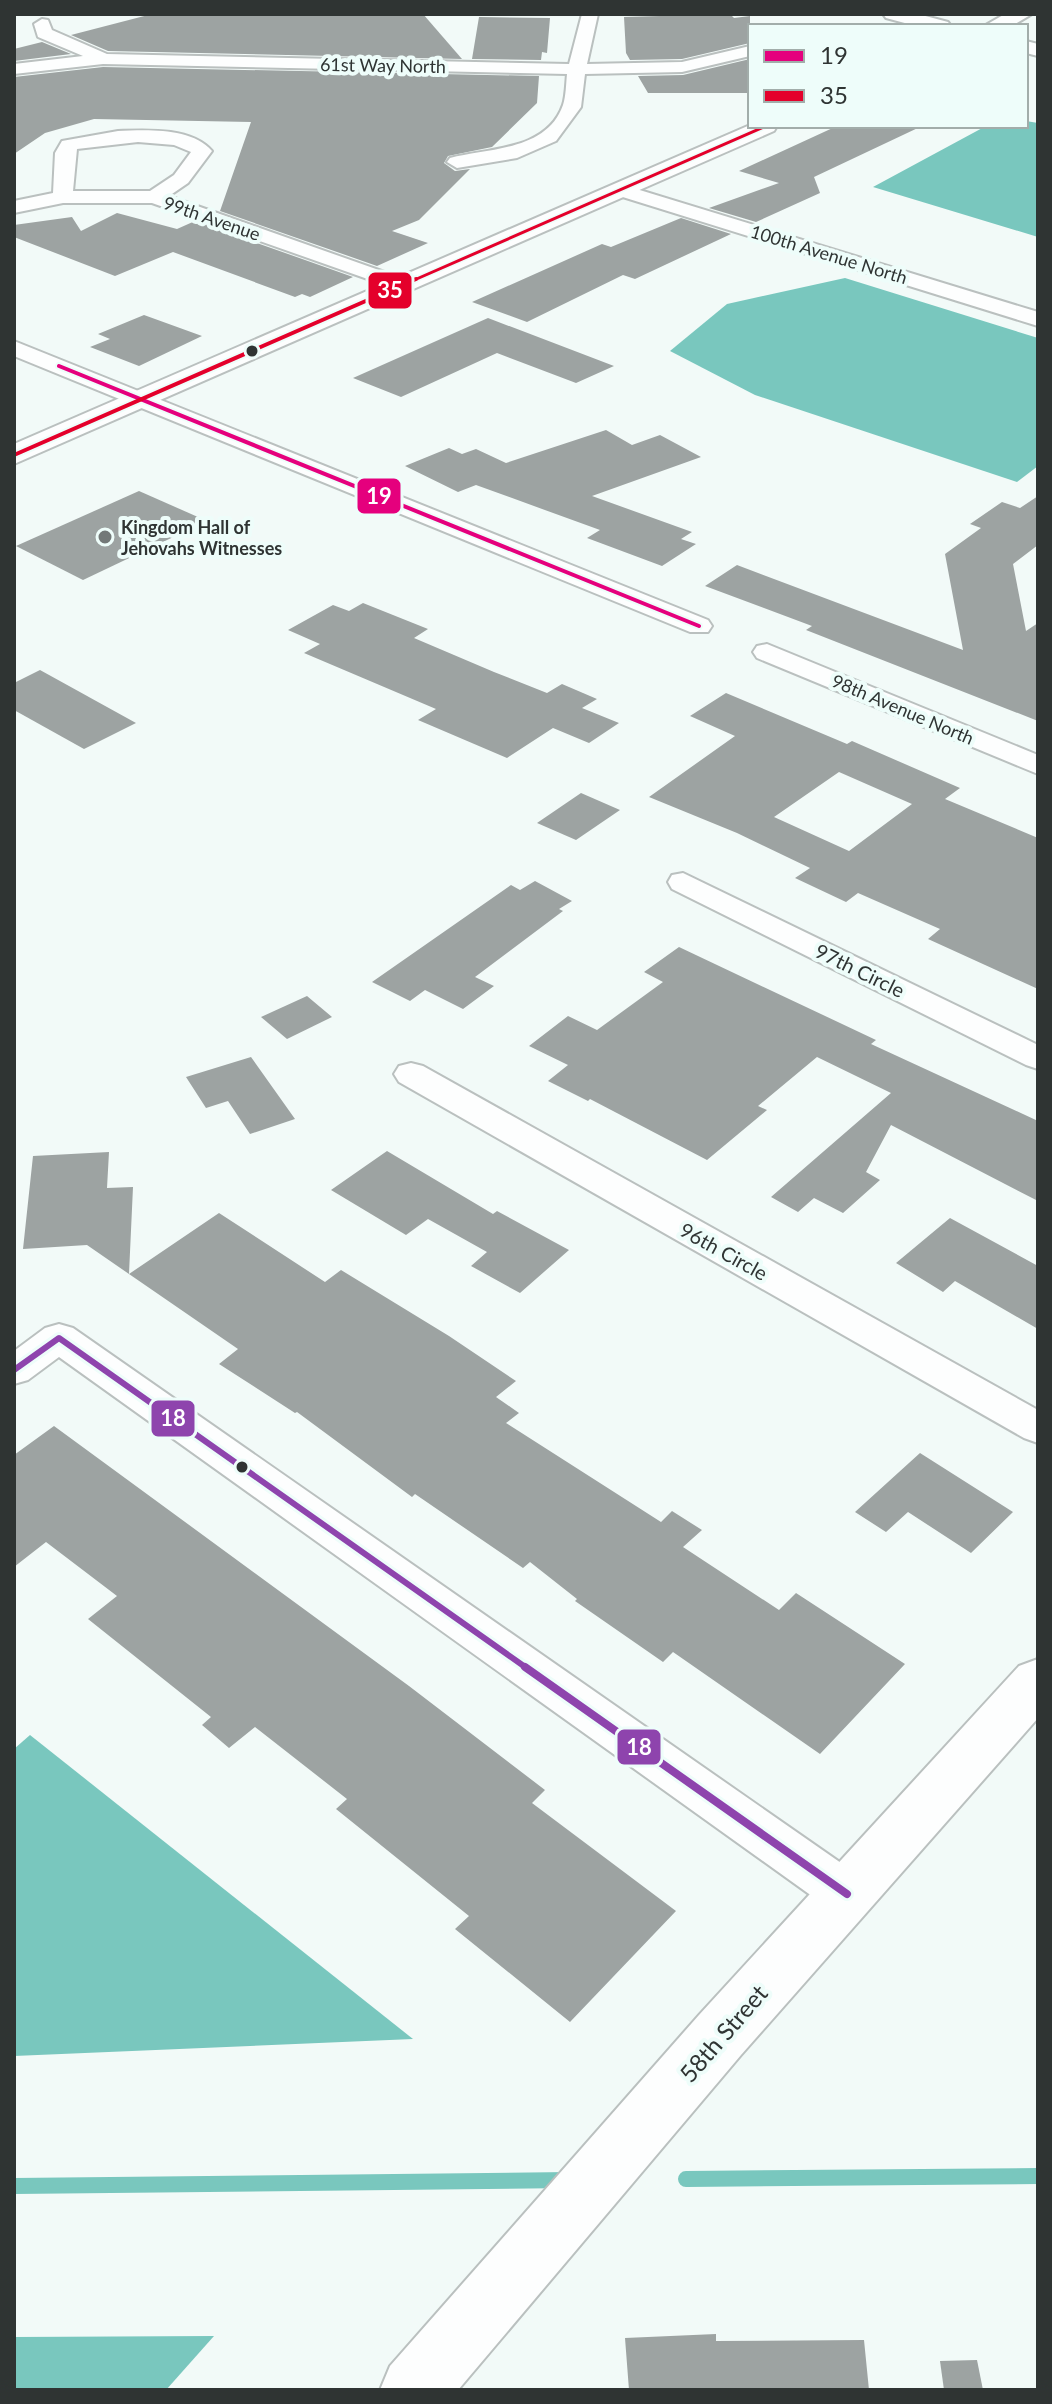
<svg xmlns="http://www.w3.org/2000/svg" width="1052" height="2404" font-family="Lato,sans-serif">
<rect width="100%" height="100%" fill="#f2faf8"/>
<g fill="#79c7be">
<path d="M1026,121L1038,123V237L873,187L986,126H1026Z"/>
<path d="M845,278L1038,338V466L1017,482L755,395L670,351L727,304Z"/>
<path d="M30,1735L413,2039L14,2056V1749Z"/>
<path d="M214,2336L166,2390H14V2337Z"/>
</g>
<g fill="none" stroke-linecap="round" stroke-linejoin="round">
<g stroke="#79c7be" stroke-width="16">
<path d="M686,2179L1038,2176"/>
<path d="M14,2186L570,2180"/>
</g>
</g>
<g fill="#9da3a2" fill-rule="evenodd">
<path d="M152,14H423L462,59L108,51L71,35Z"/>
<path d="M730,14L734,18L750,16V43L682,59L630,60L626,53L624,17Z"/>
<path d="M479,17L550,18L547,53L542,52L541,60L472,59Z"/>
<path d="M42,42L71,54L14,61V49Z"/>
<path d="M750,59V93H648L638,76L683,75Z"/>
<path d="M103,67L539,76L537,103L492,147L448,156L444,163L455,171L470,169L419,220L392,231L428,243L377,266L220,211L251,122L94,119L45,133L14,154V77Z"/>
<path d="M837,126H922L814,177L820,193L756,222L709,208L779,183L739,171Z"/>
<path d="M117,213L177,229L195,221L353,277L310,297L302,294L295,297L173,252L115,276L14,237V225L72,217L81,231Z"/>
<path d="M681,218L731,234L635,279L623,275L527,322L472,302L602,244L611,247Z"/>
<path d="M144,315L202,336L139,366L90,347L110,339L98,334Z"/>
<path d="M488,318L614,366L576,383L497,353L401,397L353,378Z"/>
<path d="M606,430L632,445L660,435L701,457L592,496L692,532L681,539L696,544L662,566L587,538L600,530L476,485L458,492L405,466L449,448L462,454L476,449L506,463Z"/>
<path d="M139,491L207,521L83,580L16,546Z"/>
<path d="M1038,496V545L1013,564L1026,631L1038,623V721L806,630L812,626L705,586L737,565L963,650L945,554L981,528L970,524L1002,502L1020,508Z"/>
<path d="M363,603L428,629L414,638L494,672L547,693L562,684L597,699L582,708L619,723L589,743L553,728L507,758L418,720L436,709L304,653L320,644L288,630L333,605L349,611Z"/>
<path d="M40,670L136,723L84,749L14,710V683Z"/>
<path d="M726,693L847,744L852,741L960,788L945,799L1038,838V989L928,939L940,929L858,893L846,902L795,878L810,868L737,833L649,797L735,736L690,716ZM839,772L912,804L849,851L774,817Z"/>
<path d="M581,793L620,810L576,840L537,823Z"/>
<path d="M535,881L572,901L559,909L563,911L475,977L494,986L463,1009L425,990L410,1001L372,982L511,885L520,890Z"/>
<path d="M679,947L876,1040L871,1044L1038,1121V1201L891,1125L866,1172L880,1180L843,1213L814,1198L798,1212L771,1197L891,1093L817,1057L758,1106L767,1110L707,1160L590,1099L588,1101L548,1081L568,1065L529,1046L568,1016L597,1030L663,982L644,972Z"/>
<path d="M307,996L332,1017L287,1039L261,1017Z"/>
<path d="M251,1057L295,1119L250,1134L228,1101L206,1108L186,1077Z"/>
<path d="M387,1151L493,1214L497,1211L569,1250L520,1293L471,1266L487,1252L428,1219L406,1235L331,1190Z"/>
<path d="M109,1152L107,1188L133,1187L129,1274L87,1245L23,1249L33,1156Z"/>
<path d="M219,1213L325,1282L341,1270L449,1336L516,1381L496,1397L519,1413L506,1423L661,1522L672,1511L702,1530L683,1547L779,1610L796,1593L905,1664L820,1754L673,1652L663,1662L575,1601L577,1599L530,1562L523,1568L415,1494L412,1497L297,1412L295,1413L219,1364L238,1349L129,1274Z"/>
<path d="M950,1218L1038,1266V1329L955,1281L943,1292L896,1263Z"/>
<path d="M54,1426L409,1686L545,1790L532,1803L676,1911L570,2022L455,1929L469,1916L336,1809L347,1799L255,1727L229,1748L202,1725L211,1717L88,1619L117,1596L46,1542L14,1567V1455Z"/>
<path d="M920,1453L1013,1512L971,1553L908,1512L886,1532L855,1512Z"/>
<path d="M716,2334V2341L864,2340L869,2390H629L625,2338Z"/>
<path d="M977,2360L983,2390H944L940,2361Z"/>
</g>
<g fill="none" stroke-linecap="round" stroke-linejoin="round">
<defs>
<g id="minor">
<path d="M582,14H598L587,64L682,62L750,46V56L682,72L585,74L581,107L556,141L517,158L457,168L447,162L450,158C488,148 547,151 563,105C566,96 566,84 567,74L103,64L14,74V64L83,56L38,37L34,24L42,19L48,20L52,30L107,54L569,64Z"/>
<path d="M118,131C147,130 191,127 212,151L188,183L169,196L410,281L414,285L403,291L396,289L152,203H63L14,213V201L53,193L55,153L62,141ZM138,142L174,145L191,152L174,175L150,191H73L77,149Z"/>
<path d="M620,184L1038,312V326L613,194L610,190Z"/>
<path d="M14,341L708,620L712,626L708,632H690L14,356Z"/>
<path d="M767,644L1038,755V774L757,658L753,652L757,646Z"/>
<path d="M683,873L1038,1045V1069L1026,1065L672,889L668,882L672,875Z"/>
<path d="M411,1063L423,1066L1038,1410V1443L1024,1438L399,1082L394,1074L399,1066Z"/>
<path d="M59,1324L73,1328L864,1879L871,1894L864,1909L847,1915L830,1909L59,1357L28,1380L14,1384V1351L45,1328Z"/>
</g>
<g id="tertiary">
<path d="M883,14H918L948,22L951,26H916L886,18Z"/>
<path d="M1005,14H1032L1012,26H984Z"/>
<path d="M1026,41L1038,44V56L1026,53Z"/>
<path d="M750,125L777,126L774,131L14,464V444Z"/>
<path d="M1038,1659V1718L741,2055L458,2390H380L390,2366L699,2015L1019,1666Z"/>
</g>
</defs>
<use href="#minor" stroke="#bac0bf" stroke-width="4"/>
<use href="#tertiary" stroke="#bac0bf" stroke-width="4"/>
<use href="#minor" fill="#fdfefe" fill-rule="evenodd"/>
<use href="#tertiary" fill="#fdfefe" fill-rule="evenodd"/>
<defs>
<path id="bus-1" d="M59,366L699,626"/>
<path id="bus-2-far1" d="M412,281L766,126"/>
<path id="bus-2" d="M14,455L416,279"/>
<path id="bus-3-far1" d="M14,1370L59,1338L528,1669"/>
<path id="bus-3" d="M525,1667L847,1894"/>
</defs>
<use href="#bus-1" stroke="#eefdfa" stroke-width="8"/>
<use href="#bus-2-far1" stroke="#eefdfa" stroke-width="6"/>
<use href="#bus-2" stroke="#eefdfa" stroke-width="8"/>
<use href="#bus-3-far1" stroke="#eefdfa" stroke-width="12"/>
<use href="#bus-3" stroke="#eefdfa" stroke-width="14"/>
<use href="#bus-1" stroke="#e5007d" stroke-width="4"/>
<use href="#bus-2-far1" stroke="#e4002b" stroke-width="3"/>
<use href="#bus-2" stroke="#e4002b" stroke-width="4"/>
<use href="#bus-3-far1" stroke="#8e44ad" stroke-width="6"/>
<use href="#bus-3" stroke="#8e44ad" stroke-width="8"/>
</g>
<g fill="#2f3433" stroke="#eefdfa" stroke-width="3">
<circle cx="252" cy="351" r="7"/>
<circle cx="242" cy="1467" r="7"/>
</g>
<circle fill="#737978" stroke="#eefdfa" stroke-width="3" cx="105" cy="537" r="8"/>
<g text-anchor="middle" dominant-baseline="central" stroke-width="8" stroke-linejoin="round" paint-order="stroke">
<g font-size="18" fill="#2f3433" stroke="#eefdfa">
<text transform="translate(383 65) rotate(1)">61st Way North</text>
<text transform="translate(212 218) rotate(19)">99th Avenue</text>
<text transform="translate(829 254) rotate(17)">100th Avenue North</text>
<text transform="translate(903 709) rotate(23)">98th Avenue North</text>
</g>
<g font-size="18" font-weight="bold" fill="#2f3433" stroke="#eefdfa" text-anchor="start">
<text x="121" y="527">Kingdom Hall of<tspan x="121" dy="21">Jehovahs Witnesses</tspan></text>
</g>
<g font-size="20" fill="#2f3433" stroke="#eefdfa">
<text transform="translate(860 970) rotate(26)">97th Circle</text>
<text transform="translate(724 1251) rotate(29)">96th Circle</text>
</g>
<g font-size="24" fill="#2f3433" stroke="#eefdfa">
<text transform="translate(723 2033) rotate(-49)">58th Street</text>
</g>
</g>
<g stroke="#eefdfa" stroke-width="3">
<rect x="367" y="271" width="46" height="39" rx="8" fill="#e4002b"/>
<rect x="356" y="477" width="46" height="38" rx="8" fill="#e5007d"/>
<rect x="150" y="1399" width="46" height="39" rx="8" fill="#8e44ad"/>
<rect x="616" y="1728" width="46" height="38" rx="8" fill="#8e44ad"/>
</g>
<g font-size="22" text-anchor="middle" font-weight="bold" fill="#fff">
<text x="390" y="298">35</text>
<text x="379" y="504">19</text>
<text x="173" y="1426">18</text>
<text x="639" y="1755">18</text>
</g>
<rect width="1052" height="2404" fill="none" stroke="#2f3433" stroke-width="32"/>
<rect x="748" y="24" width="280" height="104" fill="#eefdfa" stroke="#a2adaa" stroke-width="2"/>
<rect x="764" y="50" width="40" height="12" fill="#e5007d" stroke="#a2adaa" stroke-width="2"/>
<text x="820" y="64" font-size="24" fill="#2f3433">19</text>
<rect x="764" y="90" width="40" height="12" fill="#e4002b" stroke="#a2adaa" stroke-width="2"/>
<text x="820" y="104" font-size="24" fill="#2f3433">35</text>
</svg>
